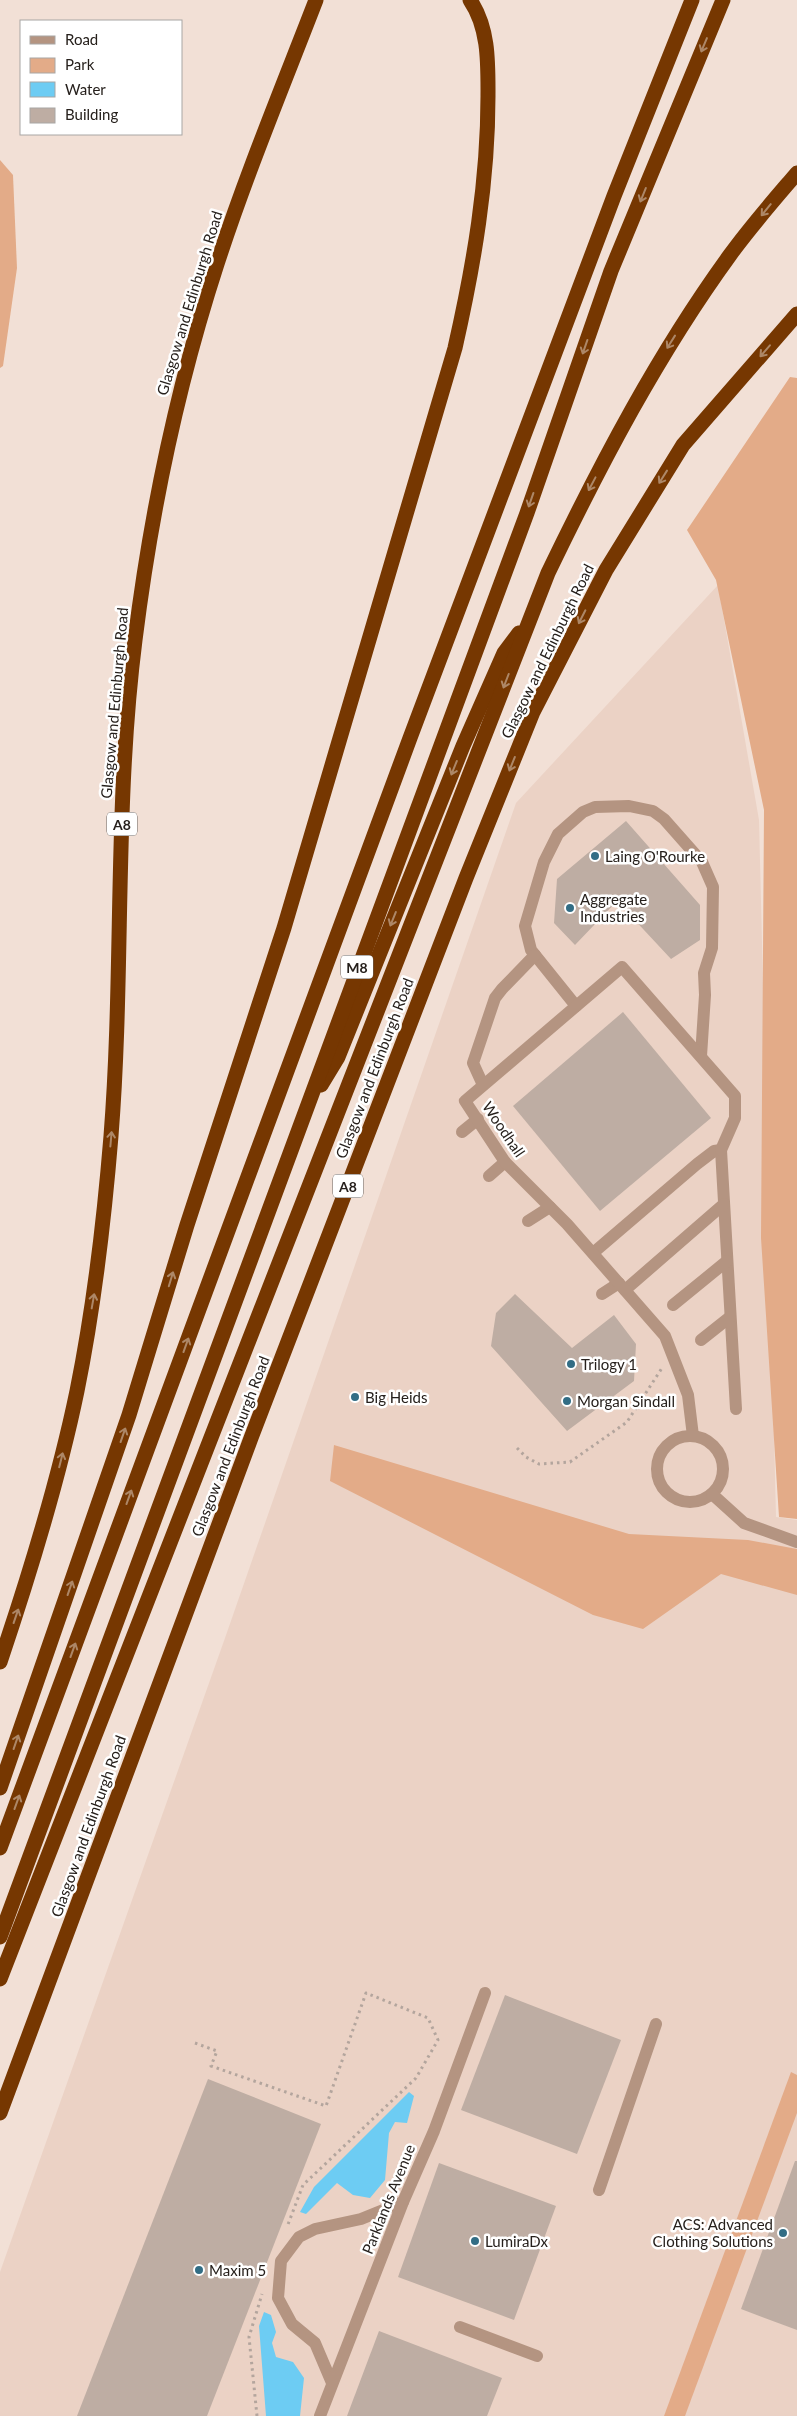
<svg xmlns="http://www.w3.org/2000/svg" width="797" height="2416" font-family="Lato,sans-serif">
<rect width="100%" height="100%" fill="#f2e0d6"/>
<path fill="#ebd2c5" d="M718,585L759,820L776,1517L797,1520V2416H0V2272L225,1638L516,803Z"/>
<g fill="#e3ab88">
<path d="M0,160L13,175L17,268L3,366L0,368Z"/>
<path d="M790,377L797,378V1519L779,1517L761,1238L764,810L716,580L687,530Z"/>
<path d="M334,1445L629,1534L748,1540L797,1549V1595L721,1574L643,1629L593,1615L330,1481Z"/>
<path d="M791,2072L797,2075V2113L685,2416H664Z"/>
</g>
<g fill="#6dccf3">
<path d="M409,2092L414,2096L407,2123L395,2122L389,2133L385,2180L370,2198L353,2195L337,2183L306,2214L300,2212L314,2187Z"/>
<path d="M264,2312L271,2315L276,2332L272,2343L276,2357L293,2362L304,2378L300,2416H266L259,2326Z"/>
</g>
<g fill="#beada3">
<path d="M626,821L700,905V940L671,959L617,901L575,945L554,923L557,879Z"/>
<path d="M623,1012L711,1118L600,1211L513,1106Z"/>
<path d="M515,1294L572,1348L614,1315L636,1344L634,1381L567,1431L491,1346L496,1313Z"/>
<path d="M505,1995L621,2040L577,2154L461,2110Z"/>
<path d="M208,2079L321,2124L207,2416H77Z"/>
<path d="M795,2161H797V2330L741,2309Z"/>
<path d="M439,2163L556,2206L514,2320L398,2277Z"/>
<path d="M379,2331L502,2378L487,2416H347Z"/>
</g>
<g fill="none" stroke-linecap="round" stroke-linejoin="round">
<g stroke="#b3a59d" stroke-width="3" stroke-dasharray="2.5 4" stroke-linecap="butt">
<path d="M517,1448L526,1457L539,1464L570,1462L627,1422L662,1368"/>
<path d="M195,2043L217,2051L211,2066L326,2106L366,1993L428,2018L438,2040L416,2078L303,2185L287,2227"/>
<path d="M257,2416L249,2337L262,2294"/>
</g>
<g stroke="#b49481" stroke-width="12">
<path d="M576,1006L531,950L525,926L544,862L558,834L583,812L595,807L629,806L653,811L664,819L702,862L713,887L712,948L704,973L705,995L701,1056"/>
<path d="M483,1085L473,1063L495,998L502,989L535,955"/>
<path d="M462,1132L478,1119"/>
<path d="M489,1176L505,1162"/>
<path d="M528,1221L550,1207"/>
<path d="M593,1253L697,1164L714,1151L721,1150L736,1409"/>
<path d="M625,1290L724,1204"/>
<path d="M602,1294L619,1283"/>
<path d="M673,1305L727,1261"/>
<path d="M701,1340L730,1317"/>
<path d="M693,1436L688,1395L665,1336L567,1224L505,1162L465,1101L622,967L735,1096V1118L721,1150"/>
<circle cx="690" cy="1469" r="33"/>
<path d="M712,1494L744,1523L797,1542"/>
<path d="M599,2190L656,2024"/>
<path d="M460,2327L537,2356"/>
<path d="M332,2383L315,2343L292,2324L278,2298L281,2261L299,2237L315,2229L361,2219L403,2202"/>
<path d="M320,2416L403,2202L434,2131L485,1993"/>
</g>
<g stroke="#763701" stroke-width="15">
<path d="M321,1085L338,1057L463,746L504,653L519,633"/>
<path d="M0,1662C30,1573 58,1483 77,1391C94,1307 104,1222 111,1136C124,971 114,805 135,640C151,512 177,387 217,264C246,175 282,88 316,0"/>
<path d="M0,1788L129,1415L187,1225L284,928L455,348C474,264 488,182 488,96C488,63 489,28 470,0"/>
<path d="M0,1848L410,738L614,196L692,0"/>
<path d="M0,1937L527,513L611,271L723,0"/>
<path d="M0,1979L548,573C601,463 658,354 730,255C751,226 774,200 797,173"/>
<path d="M0,2113L251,1438L466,878L533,712L606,570L683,445L797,314"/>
</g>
</g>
<defs><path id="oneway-shaft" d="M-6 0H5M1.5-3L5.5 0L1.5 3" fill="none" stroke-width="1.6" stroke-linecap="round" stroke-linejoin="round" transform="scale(1.25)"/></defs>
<g stroke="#ad8767">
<use href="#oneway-shaft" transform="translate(704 45) rotate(113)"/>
<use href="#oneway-shaft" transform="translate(643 195) rotate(112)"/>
<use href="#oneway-shaft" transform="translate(766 210) rotate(129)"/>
<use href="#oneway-shaft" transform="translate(671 342) rotate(122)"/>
<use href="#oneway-shaft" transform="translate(585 347) rotate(109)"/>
<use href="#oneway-shaft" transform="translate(765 351) rotate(131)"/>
<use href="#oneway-shaft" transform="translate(663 477) rotate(122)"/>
<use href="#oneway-shaft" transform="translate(592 484) rotate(118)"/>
<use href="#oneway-shaft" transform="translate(531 500) rotate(109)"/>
<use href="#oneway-shaft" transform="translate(582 617) rotate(117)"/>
<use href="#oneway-shaft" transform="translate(506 681) rotate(111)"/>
<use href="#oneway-shaft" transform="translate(512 764) rotate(112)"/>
<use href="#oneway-shaft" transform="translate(454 768) rotate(112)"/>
<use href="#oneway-shaft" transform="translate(393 919) rotate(112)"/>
<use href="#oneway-shaft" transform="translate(111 1139) rotate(-85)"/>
<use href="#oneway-shaft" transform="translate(171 1279) rotate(-73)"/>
<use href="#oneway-shaft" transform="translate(93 1301) rotate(-80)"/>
<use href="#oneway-shaft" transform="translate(186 1345) rotate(-70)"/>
<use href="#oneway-shaft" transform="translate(123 1435) rotate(-71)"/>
<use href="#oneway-shaft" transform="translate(61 1460) rotate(-76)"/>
<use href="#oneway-shaft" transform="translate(129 1497) rotate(-70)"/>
<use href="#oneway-shaft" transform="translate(70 1588) rotate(-71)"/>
<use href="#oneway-shaft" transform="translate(16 1616) rotate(-71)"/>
<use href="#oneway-shaft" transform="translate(73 1650) rotate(-70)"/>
<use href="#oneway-shaft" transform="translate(16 1742) rotate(-71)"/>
<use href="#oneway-shaft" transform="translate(17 1802) rotate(-70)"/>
</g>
<g fill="#326d85" stroke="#fff" stroke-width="2">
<circle cx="595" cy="856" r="5"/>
<circle cx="570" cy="908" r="5"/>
<circle cx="571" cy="1364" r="5"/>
<circle cx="355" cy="1397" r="5"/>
<circle cx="567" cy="1401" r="5"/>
<circle cx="783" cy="2233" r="5"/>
<circle cx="475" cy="2241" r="5"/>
<circle cx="199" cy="2270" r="5"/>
</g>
<g text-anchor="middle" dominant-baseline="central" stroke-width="5" stroke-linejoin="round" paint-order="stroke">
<g fill="#fff" stroke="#676360" stroke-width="1">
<rect x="107" y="812.5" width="30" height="23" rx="4"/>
<rect x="341" y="955.5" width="32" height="23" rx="4"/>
<rect x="333" y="1174.5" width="30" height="23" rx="4"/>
</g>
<g font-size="14" font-weight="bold" fill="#26201c">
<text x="122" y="824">A8</text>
<text x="357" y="967">M8</text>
<text x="348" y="1186">A8</text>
</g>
<g font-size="15" fill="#26201c" stroke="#fff">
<text transform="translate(189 303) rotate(-73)">Glasgow and Edinburgh Road</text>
<text transform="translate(547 651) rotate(-64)">Glasgow and Edinburgh Road</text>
<text transform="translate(114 703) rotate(-85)">Glasgow and Edinburgh Road</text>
<text transform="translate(374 1068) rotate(-69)">Glasgow and Edinburgh Road</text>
<text transform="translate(504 1129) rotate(56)">Woodhall</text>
<text transform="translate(230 1446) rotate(-69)">Glasgow and Edinburgh Road</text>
<text transform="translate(88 1826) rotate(-70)">Glasgow and Edinburgh Road</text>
<text transform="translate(388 2199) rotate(-68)">Parklands Avenue</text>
</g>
<g font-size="15" fill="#26201c" stroke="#fff" text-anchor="start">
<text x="605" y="856">Laing O'Rourke</text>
<text x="580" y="899">Aggregate<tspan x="580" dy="17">Industries</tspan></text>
<text x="581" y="1364">Trilogy 1</text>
<text x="365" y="1397">Big Heids</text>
<text x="577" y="1401">Morgan Sindall</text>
<text x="773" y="2224" text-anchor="end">ACS: Advanced<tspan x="773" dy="17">Clothing Solutions</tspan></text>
<text x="485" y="2241">LumiraDx</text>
<text x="209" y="2270">Maxim 5</text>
</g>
</g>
<rect x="20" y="20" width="162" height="115" fill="#ffffff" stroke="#a8a6a4"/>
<rect x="30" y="36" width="25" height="8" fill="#b49481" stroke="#a8a6a4"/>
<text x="65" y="45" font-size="15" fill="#26201c">Road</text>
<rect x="30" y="58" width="25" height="15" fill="#e3ab88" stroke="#a8a6a4"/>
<text x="65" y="70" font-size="15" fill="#26201c">Park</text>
<rect x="30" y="82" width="25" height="15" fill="#6dccf3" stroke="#a8a6a4"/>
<text x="65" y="95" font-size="15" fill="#26201c">Water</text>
<rect x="30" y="108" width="25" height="15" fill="#beada3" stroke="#a8a6a4"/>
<text x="65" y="120" font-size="15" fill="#26201c">Building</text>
</svg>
